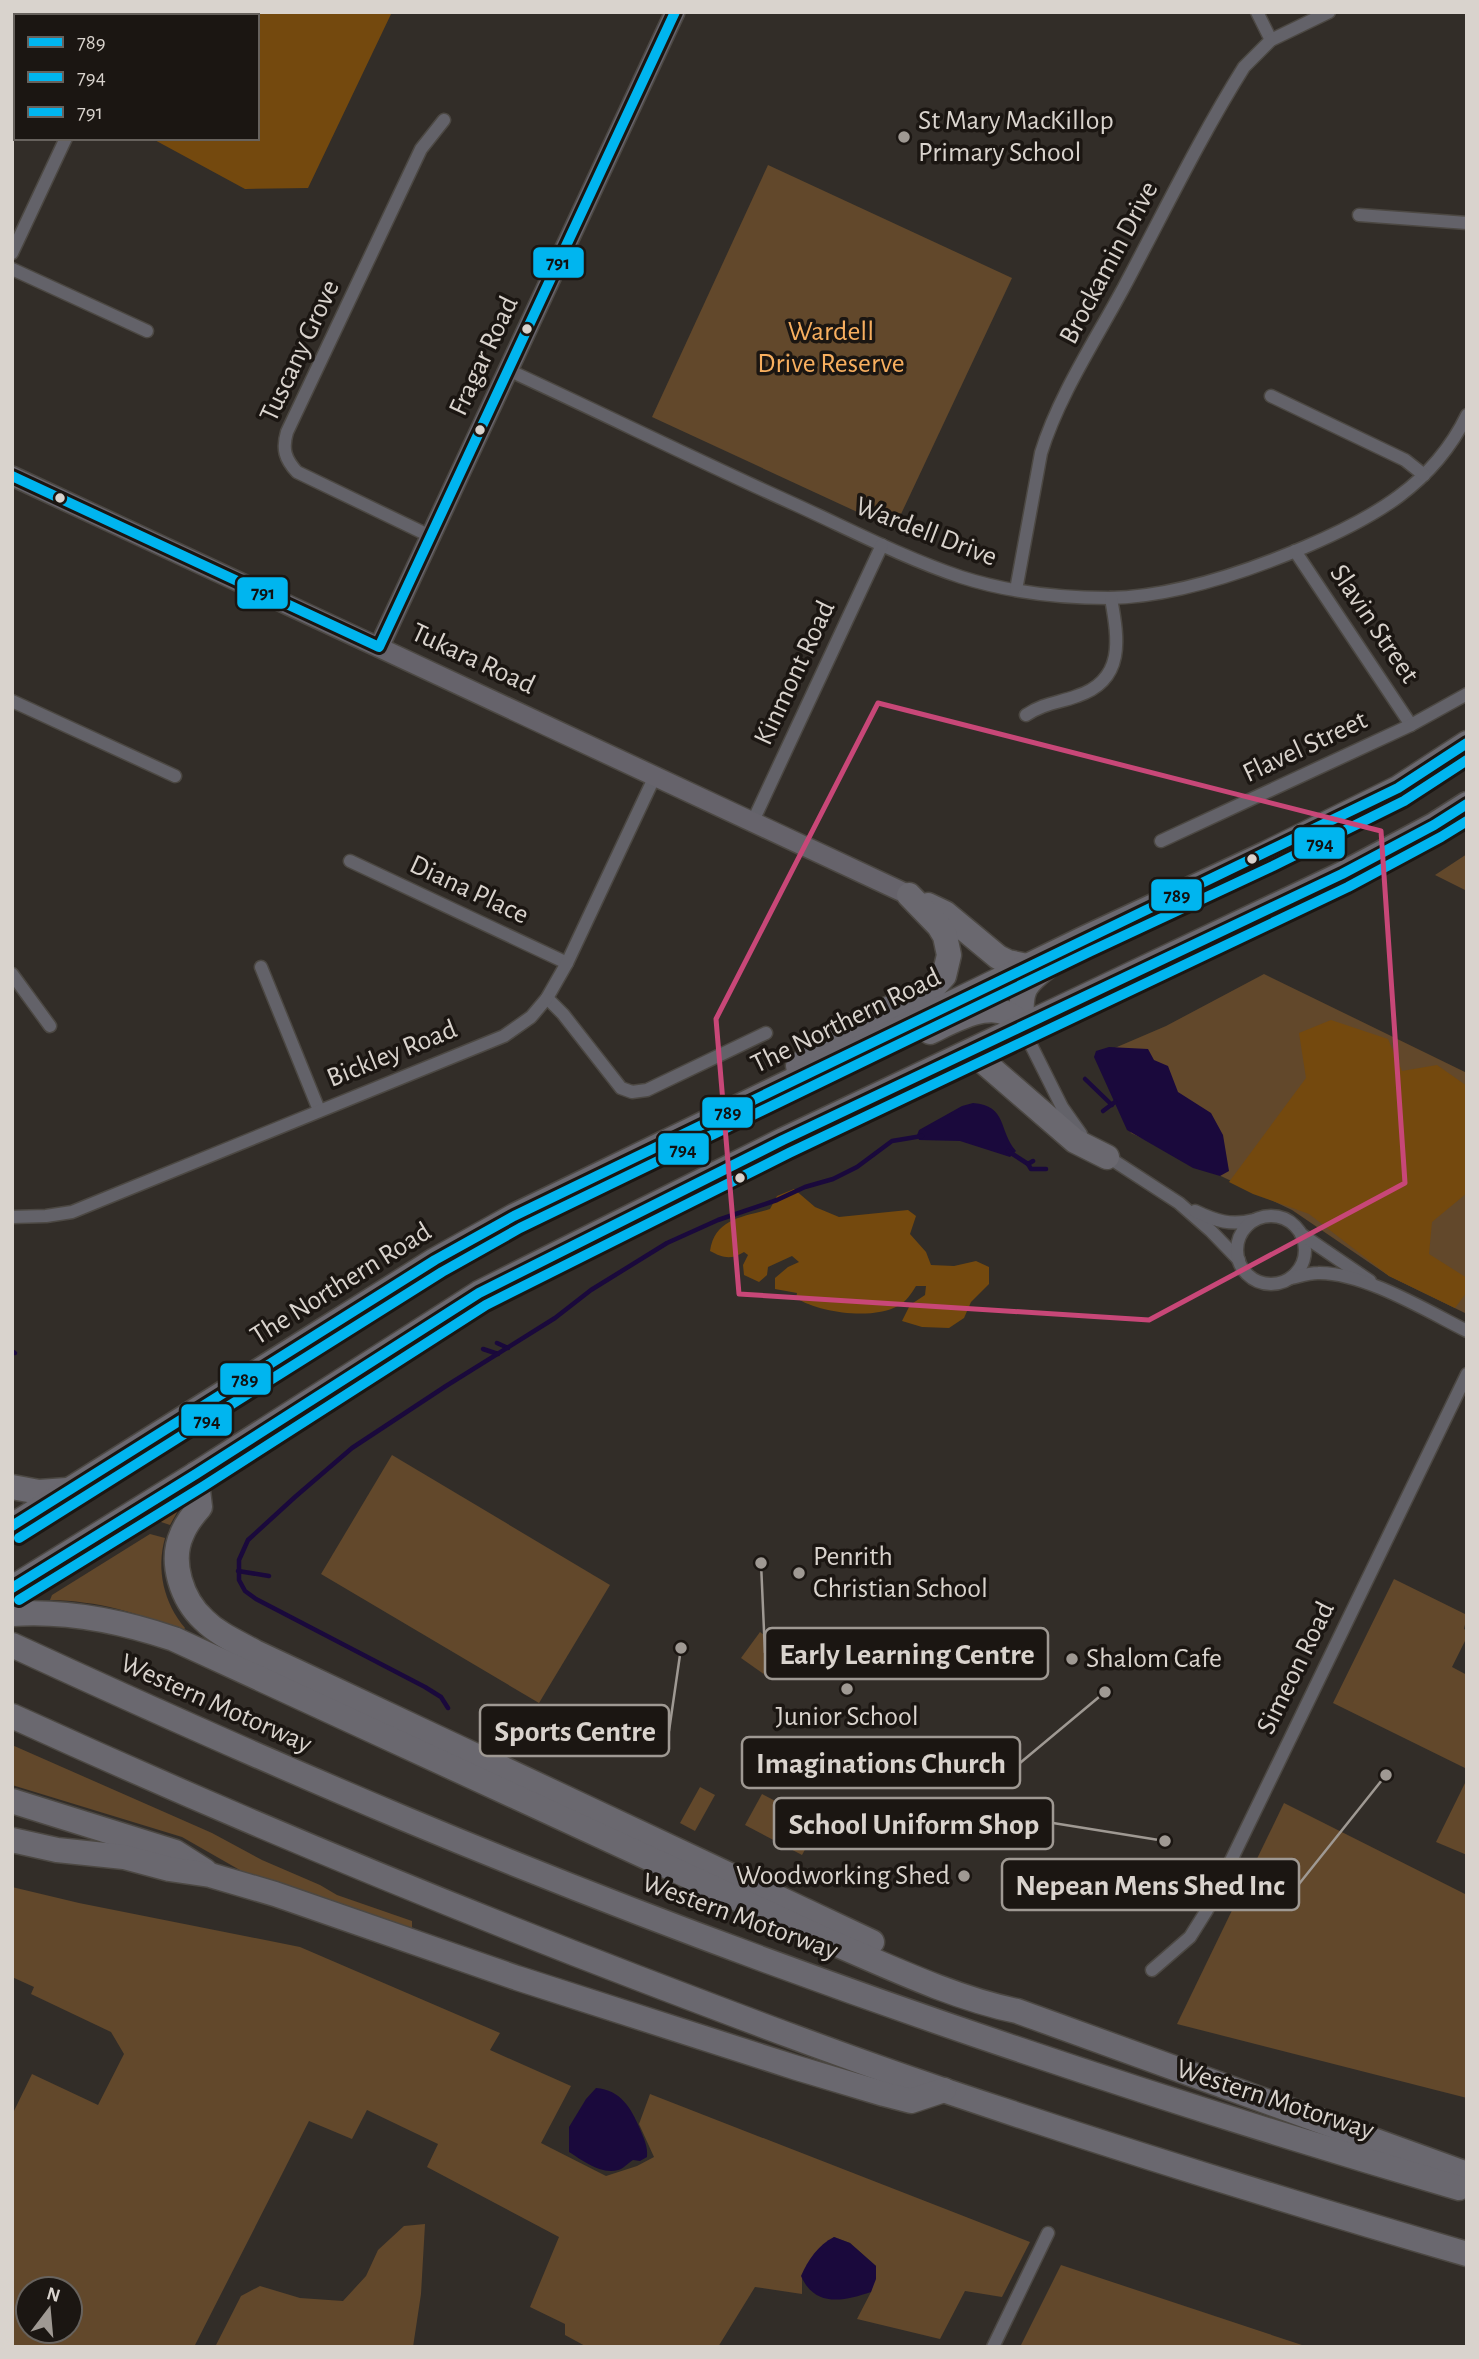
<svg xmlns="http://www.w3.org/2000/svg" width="1479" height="2359" font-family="'Alegreya Sans',sans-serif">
<rect width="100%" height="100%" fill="#322d28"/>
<g fill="#62482b" fill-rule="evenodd">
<path d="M768,165L1012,278L894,529L652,417Z"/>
<path d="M1467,854V891L1435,875Z"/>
<path d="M1264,974L1467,1073V1314L1389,1276L1292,1210L1131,1133L1096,1056L1166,1026Z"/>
<path d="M392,1455L610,1585L539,1703L321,1574Z"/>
<path d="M178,1505L180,1507L170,1525L158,1521L51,1588L49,1586Z"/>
<path d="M150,1534L165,1538C156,1570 164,1603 185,1628L182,1633C140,1612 97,1601 50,1600L52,1595Z"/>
<path d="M1394,1579L1467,1615L1464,1629L1467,1631V1637L1452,1667L1467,1675V1769L1333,1703Z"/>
<path d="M760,1632L787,1652L768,1677L741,1658Z"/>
<path d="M12,1745L212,1833L262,1860L320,1885L337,1895L412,1921V1928L245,1873L182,1837L12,1785Z"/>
<path d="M1467,1779V1855L1436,1842Z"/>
<path d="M700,1787L715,1795L695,1831L680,1823Z"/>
<path d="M762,1794L819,1824L802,1855L745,1825Z"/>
<path d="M1284,1803L1467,1895V2098L1177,2024Z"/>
<path d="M12,1887L79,1903L300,1947L500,2033L490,2050L571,2086L541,2143L606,2176L637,2166L654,2157L639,2124L650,2094L1030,2242L1002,2297L965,2291L940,2339L857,2319L871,2292L876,2266L850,2243L834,2237L802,2276V2294L755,2287L718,2347H587L565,2335V2324L530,2307L559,2237L427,2167L438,2144L367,2110L352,2139L309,2121L194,2347H12V2115L32,2074L98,2105L124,2054L111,2032L31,1994L34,1987L12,1977ZM28,2289H70V2331H28Z"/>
<path d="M425,2224L421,2294L413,2347H215L241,2296L260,2286L300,2298L343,2301L366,2276L378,2250L404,2226Z"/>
<path d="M1061,2265L1302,2345L1303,2347H1020Z"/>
</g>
<g fill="#74490e">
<path d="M219,12H392L308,188L245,189L151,138H257V16H214Z"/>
<path d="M1331,1020L1388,1039L1402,1071L1437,1065L1467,1086V1193L1432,1222L1429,1254L1467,1278V1292L1455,1308L1389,1276L1309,1214L1253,1194L1229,1182L1306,1078L1299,1033Z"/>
<path d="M794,1189L815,1207L839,1217L908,1210L916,1216L910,1234L926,1252L931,1265L954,1266L976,1261L989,1267V1284L971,1302L964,1318L949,1328L922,1327L902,1321L910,1305L925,1295L926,1286H916C911,1294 906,1302 898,1306C872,1320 820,1313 796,1298L797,1293L775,1289V1278L788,1267L799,1262L792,1256L768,1267L767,1275L759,1282L744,1275L743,1265L748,1255L744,1252C731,1260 723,1258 710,1251C715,1218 743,1217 770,1209L777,1196Z"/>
</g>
<g fill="#1a093c">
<path d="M1109,1047L1148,1049L1154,1060L1168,1066L1178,1092L1211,1113L1223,1135L1229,1171L1220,1176L1193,1168L1127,1130L1094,1057L1096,1051Z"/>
<path d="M973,1103C1008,1106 998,1130 1016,1151L1010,1157L960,1141L919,1140L917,1135L919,1130L962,1106Z"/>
<path d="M596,2088C621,2090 631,2108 640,2129C644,2139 648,2146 647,2157L640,2161L633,2160C628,2163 623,2169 618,2170C601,2175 582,2160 569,2152V2127L586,2099Z"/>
<path d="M834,2237L850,2243L876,2266V2279L871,2292C844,2301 815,2308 801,2276C808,2260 818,2245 834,2237Z"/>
</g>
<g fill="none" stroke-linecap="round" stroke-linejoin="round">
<g stroke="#1a093c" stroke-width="4.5">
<path d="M1085,1079L1112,1105"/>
<path d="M1103,1111L1115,1102"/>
<path d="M1008,1151L1028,1164L1033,1161"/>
<path d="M1028,1164L1031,1169H1046"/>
<path d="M497,1343L508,1348"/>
<path d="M483,1349L498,1354"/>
<path d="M12,1351L15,1353"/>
<path d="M238,1571L269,1576"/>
<path d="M448,1708L441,1697L425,1687L256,1599L245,1591L239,1580V1560L248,1540L295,1497L352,1448L446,1386L555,1318L591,1290L667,1243L718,1220L777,1200L805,1187L833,1179L857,1167L892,1141L922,1136"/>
</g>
<defs>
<g id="street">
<path d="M1257,12L1271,40"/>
<path d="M124,16L125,12"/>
<path d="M1359,215L1467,223"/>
<path d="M12,253L66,138"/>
<path d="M12,269L147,331"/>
<path d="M508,370C604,414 698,461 794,504C849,529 904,558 961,577C1008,592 1060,598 1109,598C1174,597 1246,572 1305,547C1373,518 1433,485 1467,415"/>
<path d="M1271,396L1405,460L1424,475"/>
<path d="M430,536L297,472C285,459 282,449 287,432L421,149L444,120"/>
<path d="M1295,551L1411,725"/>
<path d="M1016,590L1041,453C1058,397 1096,339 1124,287C1163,214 1200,137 1244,67L1271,40L1329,12"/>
<path d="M12,701L175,776"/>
<path d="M1026,715C1044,703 1058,703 1077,696C1126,680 1118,638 1111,598"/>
<path d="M753,821L882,545"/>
<path d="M1161,841L1411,725L1467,694"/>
<path d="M350,861L567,963"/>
<path d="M261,967L319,1110"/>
<path d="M12,974L50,1026"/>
<path d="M547,998L563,1014L621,1088L632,1092L647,1090L766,1033"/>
<path d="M1022,1027L1062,1107L1081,1134"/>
<path d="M1105,1155L1179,1203L1211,1231L1239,1260"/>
<path d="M1195,1211C1216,1221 1231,1226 1254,1220"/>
<circle cx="1271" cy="1250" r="34"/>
<path d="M12,1217L46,1216L72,1212L504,1036L531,1017L547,998L567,963L655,776"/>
<path d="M1301,1234L1370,1281"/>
<path d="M1291,1278C1300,1276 1309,1273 1318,1273C1363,1272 1427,1311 1467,1331"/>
<path d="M1152,1970L1190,1937L1207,1910L1467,1374"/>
<path d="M993,2347L1048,2233"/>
</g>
<g id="secondary">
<path d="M12,476L909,895"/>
<path d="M379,647L675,12"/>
</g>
<g id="highway">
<path d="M928,905L945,913L998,957L1008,962L1027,966"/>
<path d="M1022,1027C1021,989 1020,987 1052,963"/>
<path d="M930,1032C957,1019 1001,993 1022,1027"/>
<path d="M971,1051L1075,1141L1107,1157"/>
<path d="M798,1066L845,1029L933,988L944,976L949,955L945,936L939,926L909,895"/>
<path d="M196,1474L200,1507C193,1515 186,1524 182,1534C169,1562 182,1600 204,1620C218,1634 237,1642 255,1652L872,1942"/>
<path d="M12,1487L39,1492L67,1490"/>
<path d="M12,1526L435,1260L514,1216L1083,939L1267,853L1398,788L1467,743"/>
<path d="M12,1588L196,1474L479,1293L783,1140L1342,874L1434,825L1467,804"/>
<path d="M12,1614C68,1610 121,1621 174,1639L824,1939C885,1965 953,1998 1017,2011L1467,2174"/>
<path d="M12,1645C142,1705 272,1763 403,1818C747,1962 1101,2083 1459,2188"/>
<path d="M12,1716C218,1810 427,1897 638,1978C740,2017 842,2056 946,2091C1118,2149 1292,2203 1467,2254"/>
<path d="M12,1801L175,1852L205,1871"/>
<path d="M12,1840L57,1850L124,1857L169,1869L210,1875L275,1894L517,1978L797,2068L884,2094L911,2101L944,2090"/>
</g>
</defs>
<use href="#street" stroke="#4c4843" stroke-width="15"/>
<use href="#secondary" stroke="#4c4843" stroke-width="22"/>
<use href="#highway" stroke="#4c4843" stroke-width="27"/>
<use href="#street" stroke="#636269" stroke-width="12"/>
<use href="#secondary" stroke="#66636b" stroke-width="19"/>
<use href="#highway" stroke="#6a686f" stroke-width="24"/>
<defs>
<g id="bus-1">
<path d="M12,1526L435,1260L514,1216L1398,788L1467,743"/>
<path d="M12,1588L196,1474L479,1293L783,1140L1342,874L1434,825L1467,804"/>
</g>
<g id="bus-2">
<path d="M19,1538L442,1272L520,1228L1089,952L1273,866L1404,801L1467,760"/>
<path d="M19,1600L204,1486L486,1305L789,1153L1348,887L1441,837L1467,821"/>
</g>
<path id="bus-3" d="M12,476L379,647L675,12"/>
</defs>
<use href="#bus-1" stroke="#1b1612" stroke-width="16"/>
<use href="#bus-2" stroke="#1b1612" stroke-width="16"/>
<use href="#bus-3" stroke="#1b1612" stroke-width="16"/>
<use href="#bus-1" stroke="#00b5ef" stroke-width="10"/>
<use href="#bus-2" stroke="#00b5ef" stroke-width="10"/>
<use href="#bus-3" stroke="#00b5ef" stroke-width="10"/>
</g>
<path fill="none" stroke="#c84778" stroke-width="5" stroke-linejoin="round" d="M878,703L1381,831L1405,1183L1149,1320L739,1294L716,1019Z"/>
<g fill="#9f9993" stroke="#1b1612" stroke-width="2.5">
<circle cx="904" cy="137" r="7"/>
<circle cx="799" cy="1573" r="7"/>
<circle cx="1072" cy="1659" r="7"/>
<circle cx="847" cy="1689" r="7"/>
<circle cx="964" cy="1876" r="7"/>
</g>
<g fill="#d9d3cd" stroke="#1b1612" stroke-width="2.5">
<circle cx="527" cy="329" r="6"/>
<circle cx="480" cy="430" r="6"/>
<circle cx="60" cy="498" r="6"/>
<circle cx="1252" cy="859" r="6"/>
<circle cx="740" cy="1178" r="6"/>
</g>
<g text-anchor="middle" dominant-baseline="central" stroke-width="7" stroke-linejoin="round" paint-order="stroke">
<g font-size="28" fill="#d9d3cd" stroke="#1b1612" text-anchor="start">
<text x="918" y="121">St Mary MacKillop<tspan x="918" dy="32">Primary School</tspan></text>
<text x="813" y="1557">Penrith<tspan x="813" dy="32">Christian School</tspan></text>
<text x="1086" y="1659">Shalom Cafe</text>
<text x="847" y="1717" text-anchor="middle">Junior School</text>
<text x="950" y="1876" text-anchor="end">Woodworking Shed</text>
</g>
<g font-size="28" fill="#d9d3cd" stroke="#1b1612">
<text transform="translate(1109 263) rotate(-62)">Brockamin Drive</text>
<text transform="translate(300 351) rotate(-65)">Tuscany Grove</text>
<text transform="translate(484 356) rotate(-65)">Fragar Road</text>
<text transform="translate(926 532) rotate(21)">Wardell Drive</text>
<text transform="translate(1374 624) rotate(56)">Slavin Street</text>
<text transform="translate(473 659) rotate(25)">Tukara Road</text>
<text transform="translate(795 673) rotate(-65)">Kinmont Road</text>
<text transform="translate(1305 747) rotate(-25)">Flavel Street</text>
<text transform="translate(469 890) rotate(25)">Diana Place</text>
<text transform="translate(846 1021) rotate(-26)">The Northern Road</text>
<text transform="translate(392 1054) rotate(-22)">Bickley Road</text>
<text transform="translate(341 1284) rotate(-32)">The Northern Road</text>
<text transform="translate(1296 1668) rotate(-64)">Simeon Road</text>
<text transform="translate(216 1704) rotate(24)">Western Motorway</text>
<text transform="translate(740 1917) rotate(20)">Western Motorway</text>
<text transform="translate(1275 2100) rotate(18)">Western Motorway</text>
</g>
<g font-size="28" fill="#f8af5f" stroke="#1b1612">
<text x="831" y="332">Wardell<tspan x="831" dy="32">Drive Reserve</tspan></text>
</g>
</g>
<path fill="none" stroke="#9f9993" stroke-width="2.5" d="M761 1563L765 1653M681 1648L669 1731M1105 1692L1020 1763M1165 1841L1053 1823M1386 1775L1299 1884"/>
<g fill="#9f9993" stroke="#1b1612" stroke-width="2.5">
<circle cx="761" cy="1563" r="7"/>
<circle cx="681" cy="1648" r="7"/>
<circle cx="1105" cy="1692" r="7"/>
<circle cx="1165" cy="1841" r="7"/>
<circle cx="1386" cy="1775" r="7"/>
</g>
<g fill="#1b1612" stroke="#9f9993" stroke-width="2.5">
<rect x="765" y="1628" width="283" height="51" rx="7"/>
<rect x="480" y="1705" width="189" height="51" rx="7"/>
<rect x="742" y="1737" width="278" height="51" rx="7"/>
<rect x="774" y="1798" width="279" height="51" rx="7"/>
<rect x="1002" y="1859" width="297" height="51" rx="7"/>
</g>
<g font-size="30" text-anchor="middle" font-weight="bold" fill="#d9d3cd">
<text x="907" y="1664">Early Learning Centre</text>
<text x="575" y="1741">Sports Centre</text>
<text x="881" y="1773">Imaginations Church</text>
<text x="914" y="1834">School Uniform Shop</text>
<text x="1150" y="1895">Nepean Mens Shed Inc</text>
</g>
<g stroke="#1b1612" stroke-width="2.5">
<rect x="532" y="246" width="53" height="33" rx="7" fill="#00b5ef"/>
<rect x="236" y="576" width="53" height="34" rx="7" fill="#00b5ef"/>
<rect x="1293" y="826" width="53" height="34" rx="7" fill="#00b5ef"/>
<rect x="1150" y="878" width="53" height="34" rx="7" fill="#00b5ef"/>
<rect x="701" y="1096" width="53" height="33" rx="7" fill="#00b5ef"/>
<rect x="657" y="1132" width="53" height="34" rx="7" fill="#00b5ef"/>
<rect x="219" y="1362" width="53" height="34" rx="7" fill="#00b5ef"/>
<rect x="180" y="1403" width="53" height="34" rx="7" fill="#00b5ef"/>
</g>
<g font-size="19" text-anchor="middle" font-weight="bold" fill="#111">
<text x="558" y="269">791</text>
<text x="263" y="599">791</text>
<text x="1320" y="850">794</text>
<text x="1177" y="902">789</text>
<text x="728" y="1119">789</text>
<text x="683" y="1156">794</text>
<text x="245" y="1386">789</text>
<text x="207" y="1427">794</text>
</g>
<rect width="1479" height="2359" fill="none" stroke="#d9d3cd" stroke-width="28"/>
<rect x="14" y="14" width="245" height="126" fill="#1b1612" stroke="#67625d" stroke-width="2"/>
<rect x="28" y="37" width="35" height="10" fill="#00b5ef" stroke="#67625d" stroke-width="2"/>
<text x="77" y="49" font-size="21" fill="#d9d3cd">789</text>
<rect x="28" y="72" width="35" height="10" fill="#00b5ef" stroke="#67625d" stroke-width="2"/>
<text x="77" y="84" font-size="21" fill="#d9d3cd">794</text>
<rect x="28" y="107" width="35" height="10" fill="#00b5ef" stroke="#67625d" stroke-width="2"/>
<text x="77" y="119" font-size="21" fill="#d9d3cd">791</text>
<g transform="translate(49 2310) rotate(16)"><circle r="33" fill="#1b1612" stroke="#67625d" stroke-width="2"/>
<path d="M0-5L12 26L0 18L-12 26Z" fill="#9f9993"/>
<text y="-10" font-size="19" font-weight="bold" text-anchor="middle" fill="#d9d3cd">N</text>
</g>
</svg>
